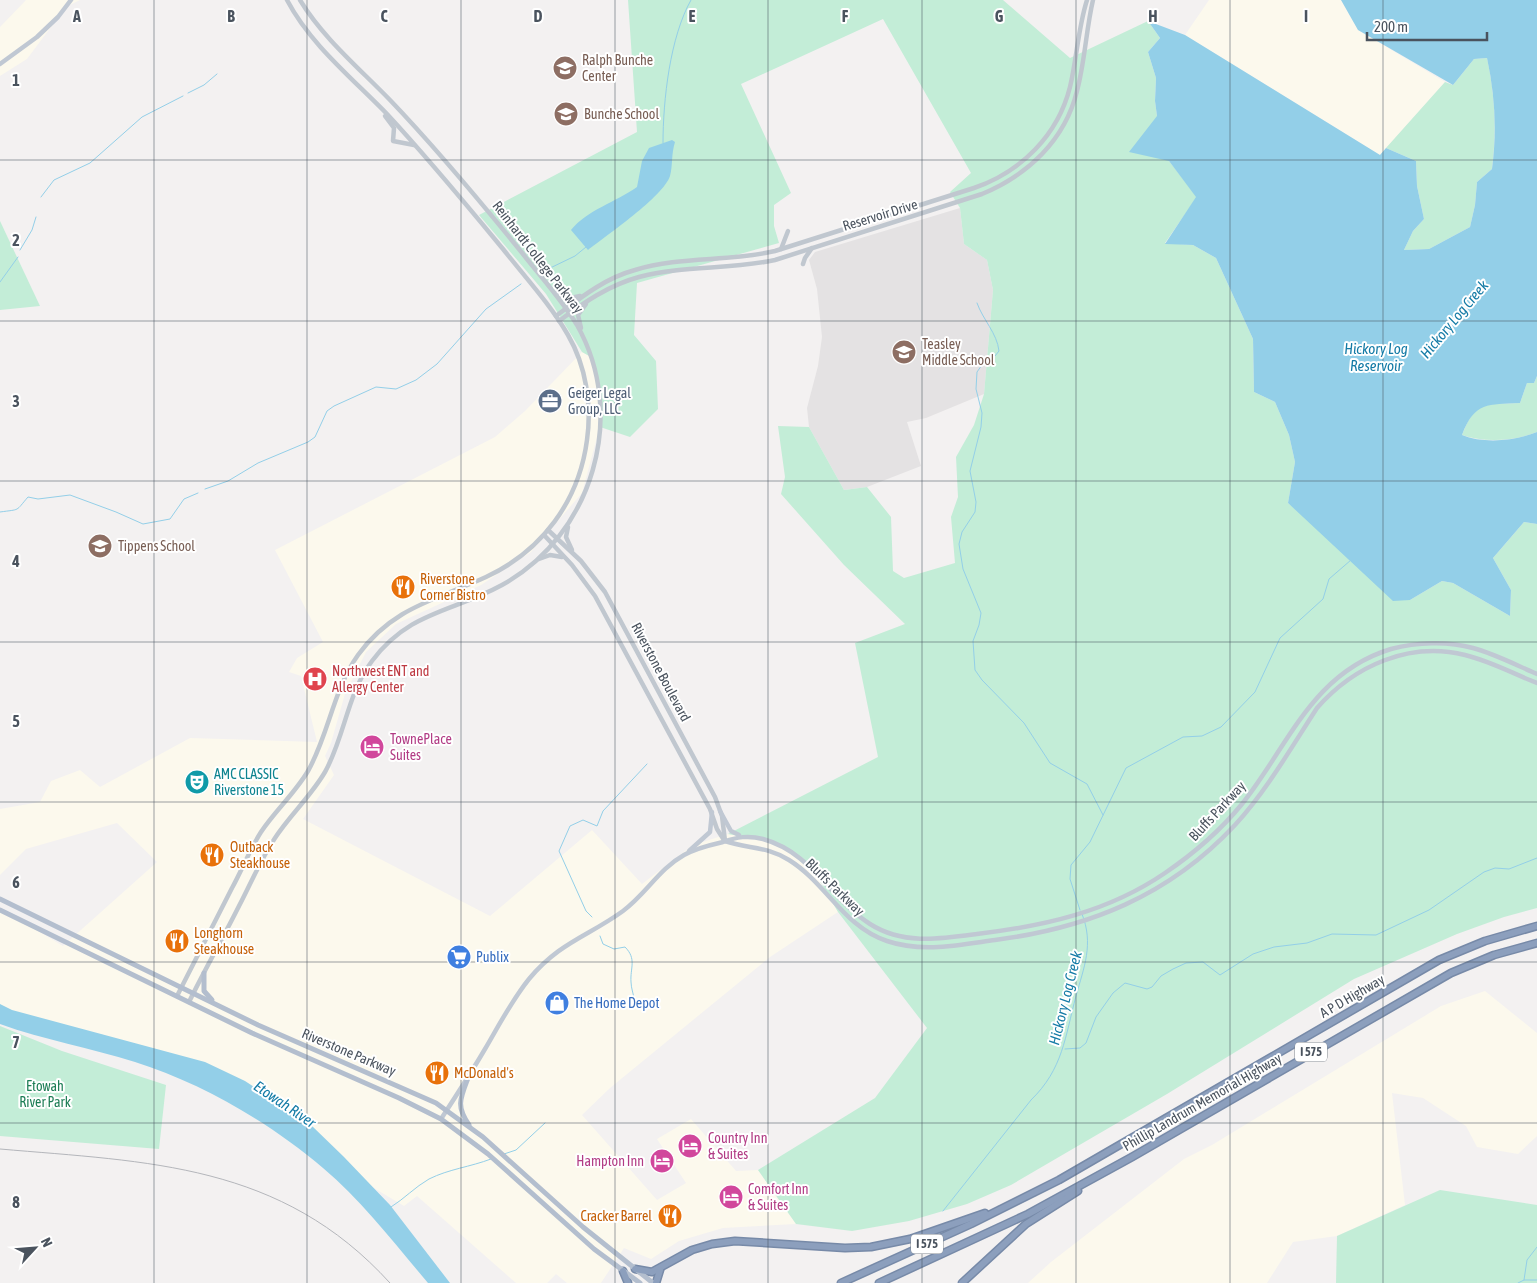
<svg xmlns="http://www.w3.org/2000/svg" width="1537" height="1283" font-family="'Asap Condensed',sans-serif">
<rect width="100%" height="100%" fill="#f3f1f1"/>
<g fill="#fcf9ed">
<path d="M26,0H80L66,7L27,59L0,76V27Z"/>
<path d="M1209,0H1341L1358,30L1445,82L1380,155L1185,35Z"/>
<path d="M582,352L591,357L599,387L600,426L582,493L531,552L481,585L396,624L366,652L345,694L331,743L325,756L334,775L303,819L490,916L592,830L642,884L693,845L728,834L768,841L789,851L817,877L838,912L770,957L610,1088L582,1115L657,1200L686,1183L657,1139L691,1119L736,1171L758,1170L796,1224L723,1228L679,1241L651,1259L624,1248L601,1283H567L556,1274L547,1283H516L417,1196L404,1206L143,1050L0,1012V908L63,946L157,862L117,823L26,849L0,875V809L40,802L51,781L80,770L100,787L190,738L317,742L301,676L289,672L297,658L323,642L275,550L495,437L525,411Z"/>
<path d="M1485,991L1537,1033V1136L1518,1154L1477,1147L1466,1126L1423,1098L1392,1093L1405,1205L1337,1236L1293,1242L1267,1283H1028L1051,1262L1184,1159L1212,1145L1441,1006Z"/>
</g>
<path fill="#e4e2e3" d="M960,208L964,244L987,260L993,290L984,394L926,418L907,422L921,466L867,487L844,490L809,427L807,408L818,366L822,337L817,289L809,260L815,252Z"/>
<g fill="#c3edd7">
<path d="M628,0H1003L1070,58L1148,21L1160,38L1148,52L1156,78L1155,101L1157,116L1169,161L1197,197L1165,243L1193,245L1216,258L1253,339L1254,392L1275,402L1289,435L1295,462L1288,503L1410,600L1442,581L1453,583L1510,616L1511,590L1493,558L1524,522L1537,524V908L1504,917L1457,934L1354,979L1167,1094L1011,1185L967,1204L909,1221L852,1231L796,1224L758,1170L875,1098L927,1028L838,912L817,876L789,851L768,841L728,834L878,757L855,643L905,624L844,565L781,494L785,477L778,426L809,427L844,490L867,487L891,517L893,571L904,578L955,563L951,517L958,497L956,457L974,425L984,394L993,290L987,260L964,244L960,208L950,192L971,173L883,19L741,84L791,193L774,205V226L779,243L637,283L634,335L656,361L658,409L630,437L600,427L599,387L591,357L582,352L546,294L479,215L637,132Z"/>
<path d="M1487,58C1495,95 1497,131 1492,169L1477,182L1475,205L1470,227L1429,249L1404,250L1413,231L1424,219L1417,186L1416,161L1386,148L1445,82L1453,85L1474,59Z"/>
<path d="M0,221L40,306L0,310Z"/>
<path d="M1537,376V432C1514,441 1485,443 1462,435C1476,399 1486,405 1520,403L1527,383H1534Z"/>
<path d="M0,1026L62,1051L166,1085L159,1149L0,1136Z"/>
<path d="M1440,1190L1537,1205V1283H1336L1337,1236Z"/>
</g>
<g fill="#93cfe8">
<path d="M1341,0H1537V376L1534,383H1527L1520,403C1488,405 1475,401 1462,435C1484,444 1515,441 1537,432V524L1524,522L1493,558L1511,590L1510,616L1453,583L1442,581L1410,600L1393,601L1288,503L1295,462L1289,435L1275,402L1254,392L1253,339L1216,258L1193,245L1165,244L1196,197L1169,161L1129,152L1157,116L1155,101L1156,78L1148,52L1160,38L1148,21L1185,35L1380,155L1386,148L1416,161L1417,186L1424,219L1413,231L1404,250L1429,249L1470,227L1475,205L1477,182L1492,169C1497,131 1495,95 1487,58L1474,59L1453,85L1358,30Z"/>
<path d="M672,140L675,142C671,155 673,165 670,176C663,197 607,235 588,250L571,230C587,210 616,202 637,187L642,161L649,148Z"/>
<path d="M0,1004L12,1010L205,1062L245,1081L311,1125L344,1157L390,1205L450,1283H428C395,1244 362,1201 323,1168C270,1123 202,1083 135,1062C91,1048 44,1040 0,1024Z"/>
</g>
<g fill="none" stroke-linecap="round" stroke-linejoin="round">
<g stroke="#93cfe8" stroke-width="1">
<path d="M188,93L204,85L217,74"/>
<path d="M663,143C663,100 670,37 691,0"/>
<path d="M41,197L54,180L90,163L142,117L183,96"/>
<path d="M20,250L32,230L36,217"/>
<path d="M544,271L575,256L586,247"/>
<path d="M0,282L18,257"/>
<path d="M977,303C983,320 997,333 999,351L995,356L984,362L977,372L976,389L982,413L981,427L970,471L976,502L975,512L962,532L959,544L963,569L981,613L979,625L973,641L975,670L982,680L1024,723L1050,763L1087,784L1103,815"/>
<path d="M205,489L228,481L258,463L308,442L315,437L327,411L334,406L376,387L396,389L416,380L437,364L486,309L521,284"/>
<path d="M0,512C21,509 15,512 28,497L38,499L70,495L116,512L143,524L170,519L184,499L198,493"/>
<path d="M1080,910L1070,879L1071,865L1090,842L1126,768L1183,737L1202,736L1221,727L1255,692L1280,638L1323,599L1329,579L1351,560"/>
<path d="M592,917L586,911L559,851L570,826L583,820L597,826L603,811L647,764"/>
<path d="M600,936L603,944L614,949L625,947C637,959 630,968 631,982C631,988 634,996 635,1002"/>
<path d="M1065,1049L1080,1048L1086,1043L1096,1017L1113,993L1125,983L1147,989L1152,987L1161,976L1173,969L1186,963L1203,962L1220,975L1253,954L1274,947L1307,943L1332,934L1376,935L1429,910L1484,872L1495,868L1509,869L1537,858"/>
<path d="M504,1154L516,1150L545,1123"/>
<path d="M391,1207C404,1199 415,1187 429,1179C449,1169 470,1167 491,1159"/>
<path d="M943,1211L1031,1100C1063,1069 1065,1037 1076,996C1084,967 1094,944 1082,914"/>
<path d="M1524,1280L1527,1260L1537,1247"/>
<path d="M1518,1283L1524,1280H1537"/>
</g>
<defs>
<g id="motorway">
<path d="M635,1269L652,1272L692,1250L712,1244L735,1241L845,1248L871,1247L910,1239L985,1213"/>
<path d="M623,1271L628,1283"/>
<path d="M656,1283L660,1270"/>
<path d="M841,1283L971,1224L1059,1180L1439,960L1485,941L1537,926"/>
<path d="M879,1283L1028,1214L1132,1157L1451,973L1494,955L1537,943"/>
<path d="M962,1283L1026,1224L1078,1191"/>
</g>
</defs>
<use href="#motorway" stroke="#778aa8" stroke-width="9"/>
<g stroke="#c0c7cf" stroke-width="4.5">
<path d="M385,116L394,128L393,141L414,145"/>
<path d="M781,249L788,231"/>
<path d="M803,264L805,258L812,248"/>
<path d="M557,293L566,299L580,296"/>
<path d="M556,316C580,298 605,278 635,270C680,256 729,262 775,251L974,188C1021,172 1058,135 1070,87C1077,58 1078,28 1087,0"/>
<path d="M559,321C583,303 609,285 639,277C683,265 730,270 775,260L982,194C1028,175 1065,140 1077,91C1085,61 1086,30 1093,0"/>
<path d="M581,328L578,315L586,304"/>
<path d="M568,527L566,537L572,550"/>
<path d="M548,530L581,561L605,592L715,797L722,816L725,841"/>
<path d="M544,535L572,565L595,596L710,809L717,829L724,840"/>
<path d="M539,559L550,555L562,557"/>
<path d="M177,996C195,960 214,924 232,888C242,870 250,849 261,832C275,811 295,793 308,771C329,734 333,690 358,655C393,607 436,600 486,577C542,551 579,501 587,440C592,405 586,366 568,335C550,304 525,277 503,249C465,203 428,158 387,114C352,78 310,44 287,0"/>
<path d="M189,1002C205,969 223,938 239,906C251,883 261,859 275,838C290,815 311,796 325,772C345,736 347,694 372,661C409,611 453,612 502,585C593,535 628,415 577,325C562,300 541,277 523,254C480,201 437,149 390,100C359,68 323,38 300,0"/>
</g>
<g stroke="#c0c8d3" stroke-width="4.5">
<path d="M0,64L37,37L58,17L71,0"/>
<path d="M720,811L731,831L739,835"/>
<path d="M725,841C748,849 767,846 789,860C826,883 844,927 887,941C922,953 959,945 995,940C1088,928 1169,896 1235,825C1267,790 1291,748 1317,708C1354,666 1409,641 1465,655C1490,661 1514,674 1537,683"/>
<path d="M689,851L710,832L712,812"/>
<path d="M441,1119C456,1096 471,1073 485,1049C499,1025 512,1000 529,979C560,942 587,937 623,911C646,894 659,869 684,855C696,848 710,845 723,842C737,837 748,835 763,839C813,853 830,899 870,924C903,945 940,939 977,934C1044,926 1108,912 1165,873C1193,854 1220,831 1242,804C1289,745 1312,673 1391,649C1417,642 1448,641 1473,648C1495,654 1516,665 1537,674"/>
</g>
<g stroke="#b3bece" stroke-width="5">
<path d="M0,899L258,1025L436,1103L483,1137L583,1227L653,1283"/>
<path d="M0,910L252,1033L399,1098L441,1119L488,1154L594,1249L640,1283"/>
<path d="M204,973V991L212,1000"/>
<path d="M468,1078C460,1099 456,1106 469,1125"/>
</g>
<use href="#motorway" stroke="#8c9fbd" stroke-width="6"/>
<path stroke="#b4b6bb" stroke-width="1" d="M0,1149C149,1162 281,1163 390,1283"/>
</g>
<path fill="none" stroke="#4a535e" stroke-width="1" stroke-opacity="0.55" d="M154,0V1283M307,0V1283M461,0V1283M615,0V1283M768,0V1283M922,0V1283M1076,0V1283M1230,0V1283M1383,0V1283M0,160H1537M0,321H1537M0,481H1537M0,642H1537M0,802H1537M0,962H1537M0,1123H1537"/>
<defs>
<symbol id="school-disc" viewBox="-11 -11 22 22"><circle r="9.5" fill="#8d6e63" stroke="#fff"/><path d="M0-5L7-2L0 1L-7-2ZM-4 1L0 2.5L4 1V4Q0 6-4 4Z" fill="#fff"/></symbol>
<symbol id="office-disc" viewBox="-11 -11 22 22"><circle r="9.5" fill="#5c6f8a" stroke="#fff"/><path d="M-6-3h4V-5.5h4V-3h4V5H-6ZM-1-4.5V-3h2v-1.5ZM-6 0V1H6V0Z" fill="#fff"/></symbol>
<symbol id="restaurant-disc" viewBox="-11 -11 22 22"><circle r="9.5" fill="#e8710a" stroke="#fff"/><path d="M-5-6h1v4h1v-4h1v4h1v-4h1v5L-1.5 .5V6h-2V.5L-5-1ZM5-6V6H3V1.5H1.5Q1.5-4 5-6Z" fill="#fff"/></symbol>
<symbol id="hospital-disc" viewBox="-11 -11 22 22"><circle r="9.5" fill="#e0444e" stroke="#fff"/><path d="M-5-5h3v3.5h4V-5h3V5h-3V1.5h-4V5h-3Z" fill="#fff"/></symbol>
<symbol id="hotel-disc" viewBox="-11 -11 22 22"><circle r="9.5" fill="#d1479c" stroke="#fff"/><path d="M-6-4.5h1.5V1H6V5H4.5V3h-9V5H-6ZM-4 0a1.8 1.8 0 1 1 3.6 0ZM.5 0V-2.5h3Q6-2.5 6 0Z" fill="#fff"/></symbol>
<symbol id="theatre-disc" viewBox="-11 -11 22 22"><circle r="9.5" fill="#0f9aa8" stroke="#fff"/><path d="M-5-5.5Q0-4 5-5.5V0Q5 5 0 6Q-5 5-5 0ZM-3.3-2.5H-1v1.5H-3.3ZM1-2.5H3.3v1.5H1ZM-2.8 1Q0 5.5 2.8 1Z" fill="#fff"/></symbol>
<symbol id="supermarket-disc" viewBox="-11 -11 22 22"><circle r="9.5" fill="#3f7fe0" stroke="#fff"/><path d="M-6-5.5h2.5l.6 2H6L4.5 2H-2.5L-4.4-4H-6ZM-1.5 3.2a1.3 1.3 0 1 0 .1 0ZM3 3.2a1.3 1.3 0 1 0 .1 0Z" fill="#fff"/></symbol>
<symbol id="shop-disc" viewBox="-11 -11 22 22"><circle r="9.5" fill="#3f7fe0" stroke="#fff"/><path d="M-5-2.5h2.3a2.7 3.5 0 0 1 5.4 0H5L5.5 6h-11ZM-1.5-2.5h3a1.5 2.3 0 0 0-3 0Z" fill="#fff"/></symbol>
</defs>
<g fill-rule="evenodd">
<use href="#school-disc" x="551" y="54" width="28" height="28"/>
<use href="#school-disc" x="552" y="100" width="28" height="28"/>
<use href="#school-disc" x="890" y="338" width="28" height="28"/>
<use href="#office-disc" x="536" y="387" width="28" height="28"/>
<use href="#school-disc" x="86" y="532" width="28" height="28"/>
<use href="#restaurant-disc" x="389" y="573" width="28" height="28"/>
<use href="#hospital-disc" x="301" y="665" width="28" height="28"/>
<use href="#hotel-disc" x="358" y="733" width="28" height="28"/>
<use href="#theatre-disc" x="183" y="768" width="28" height="28"/>
<use href="#restaurant-disc" x="198" y="841" width="28" height="28"/>
<use href="#restaurant-disc" x="163" y="927" width="28" height="28"/>
<use href="#supermarket-disc" x="445" y="943" width="28" height="28"/>
<use href="#shop-disc" x="543" y="989" width="28" height="28"/>
<use href="#restaurant-disc" x="423" y="1059" width="28" height="28"/>
<use href="#hotel-disc" x="676" y="1132" width="28" height="28"/>
<use href="#hotel-disc" x="648" y="1147" width="28" height="28"/>
<use href="#hotel-disc" x="717" y="1183" width="28" height="28"/>
<use href="#restaurant-disc" x="656" y="1202" width="28" height="28"/>
</g>
<g text-anchor="middle" dominant-baseline="central" stroke-width="4" stroke-linejoin="round" paint-order="stroke">
<g fill="#fff" stroke="#80878e" stroke-width="1">
<rect x="1295" y="1042.5" width="32" height="19" rx="4"/>
<rect x="911" y="1234.5" width="32" height="19" rx="4"/>
</g>
<g font-size="12" font-weight="bold" fill="#4a535e">
<text x="1311" y="1052">I 575</text>
<text x="927" y="1244">I 575</text>
</g>
<g font-size="14" fill="#785e54" stroke="#fff" text-anchor="start">
<text x="582" y="60">Ralph Bunche<tspan x="582" dy="16">Center</tspan></text>
<text x="584" y="114">Bunche School</text>
<text x="922" y="344">Teasley<tspan x="922" dy="16">Middle School</tspan></text>
<text x="118" y="546">Tippens School</text>
</g>
<g font-size="14" fill="#4a535e" stroke="#fff">
<text transform="translate(880 215) rotate(-17)">Reservoir Drive</text>
<text transform="translate(538 257) rotate(52)">Reinhardt College Parkway</text>
<text transform="translate(661 672) rotate(62)">Riverstone Boulevard</text>
<text transform="translate(1217 811) rotate(-47)">Bluffs Parkway</text>
<text transform="translate(835 887) rotate(44)">Bluffs Parkway</text>
<text transform="translate(1352 996) rotate(-30)">A P D Highway</text>
<text transform="translate(349 1052) rotate(23)">Riverstone Parkway</text>
<text transform="translate(1202 1102) rotate(-30)">Phillip Landrum Memorial Highway</text>
</g>
<g font-size="14" fill="#4e5e75" stroke="#fff" text-anchor="start">
<text x="568" y="393">Geiger Legal<tspan x="568" dy="16">Group, LLC</tspan></text>
</g>
<g font-size="14" fill="#c56008" stroke="#fff" text-anchor="start">
<text x="420" y="579">Riverstone<tspan x="420" dy="16">Corner Bistro</tspan></text>
<text x="230" y="847">Outback<tspan x="230" dy="16">Steakhouse</tspan></text>
<text x="194" y="933">Longhorn<tspan x="194" dy="16">Steakhouse</tspan></text>
<text x="454" y="1073">McDonald's</text>
<text x="652" y="1216" text-anchor="end">Cracker Barrel</text>
</g>
<g font-size="14" fill="#be3a42" stroke="#fff" text-anchor="start">
<text x="332" y="671">Northwest ENT and<tspan x="332" dy="16">Allergy Center</tspan></text>
</g>
<g font-size="14" fill="#b23c85" stroke="#fff" text-anchor="start">
<text x="390" y="739">TownePlace<tspan x="390" dy="16">Suites</tspan></text>
<text x="708" y="1138">Country Inn<tspan x="708" dy="16">&amp; Suites</tspan></text>
<text x="644" y="1161" text-anchor="end">Hampton Inn</text>
<text x="748" y="1189">Comfort Inn<tspan x="748" dy="16">&amp; Suites</tspan></text>
</g>
<g font-size="14" fill="#0d838f" stroke="#fff" text-anchor="start">
<text x="214" y="774">AMC CLASSIC<tspan x="214" dy="16">Riverstone 15</tspan></text>
</g>
<g font-size="14" fill="#366cbe" stroke="#fff" text-anchor="start">
<text x="476" y="957">Publix</text>
<text x="574" y="1003">The Home Depot</text>
</g>
<g font-size="14" fill="#1d7d55" stroke="#fff">
<text x="45" y="1086">Etowah<tspan x="45" dy="16">River Park</tspan></text>
</g>
<g font-size="15" font-style="italic" fill="#147ba6" stroke="#fff">
<text transform="translate(1454 319) rotate(-50)">Hickory Log Creek</text>
<text x="1376" y="348">Hickory Log<tspan x="1376" dy="17">Reservoir</tspan></text>
<text transform="translate(1065 998) rotate(-76)">Hickory Log Creek</text>
<text transform="translate(285 1104) rotate(34)">Etowah River</text>
</g>
</g>
<g font-size="16" text-anchor="middle" font-weight="bold" fill="#4a535e" stroke="#fff" stroke-width="4" stroke-linejoin="round" paint-order="stroke">
<text x="77" y="22">A</text>
<text x="231" y="22">B</text>
<text x="384" y="22">C</text>
<text x="538" y="22">D</text>
<text x="692" y="22">E</text>
<text x="845" y="22">F</text>
<text x="999" y="22">G</text>
<text x="1153" y="22">H</text>
<text x="1306" y="22">I</text>
<text x="16" y="86">1</text>
<text x="16" y="246">2</text>
<text x="16" y="407">3</text>
<text x="16" y="567">4</text>
<text x="16" y="727">5</text>
<text x="16" y="888">6</text>
<text x="16" y="1048">7</text>
<text x="16" y="1208">8</text>
</g>
<g transform="translate(35 1248) rotate(64)" stroke="#ffffff" stroke-width="4" paint-order="stroke">
<path d="M0-4L9 19L0 12L-9 19Z" fill="#4a535e"/>
<text y="-8" font-size="14" font-weight="bold" text-anchor="middle" fill="#4a535e">N</text>
</g>
<path d="M1367 32v8h120v-8" fill="none" stroke="#4a535e" stroke-width="2.5"/>
<text x="1374" y="32" font-size="15" fill="#4a535e" stroke="#ffffff" stroke-width="4" paint-order="stroke">200 m</text>
</svg>
